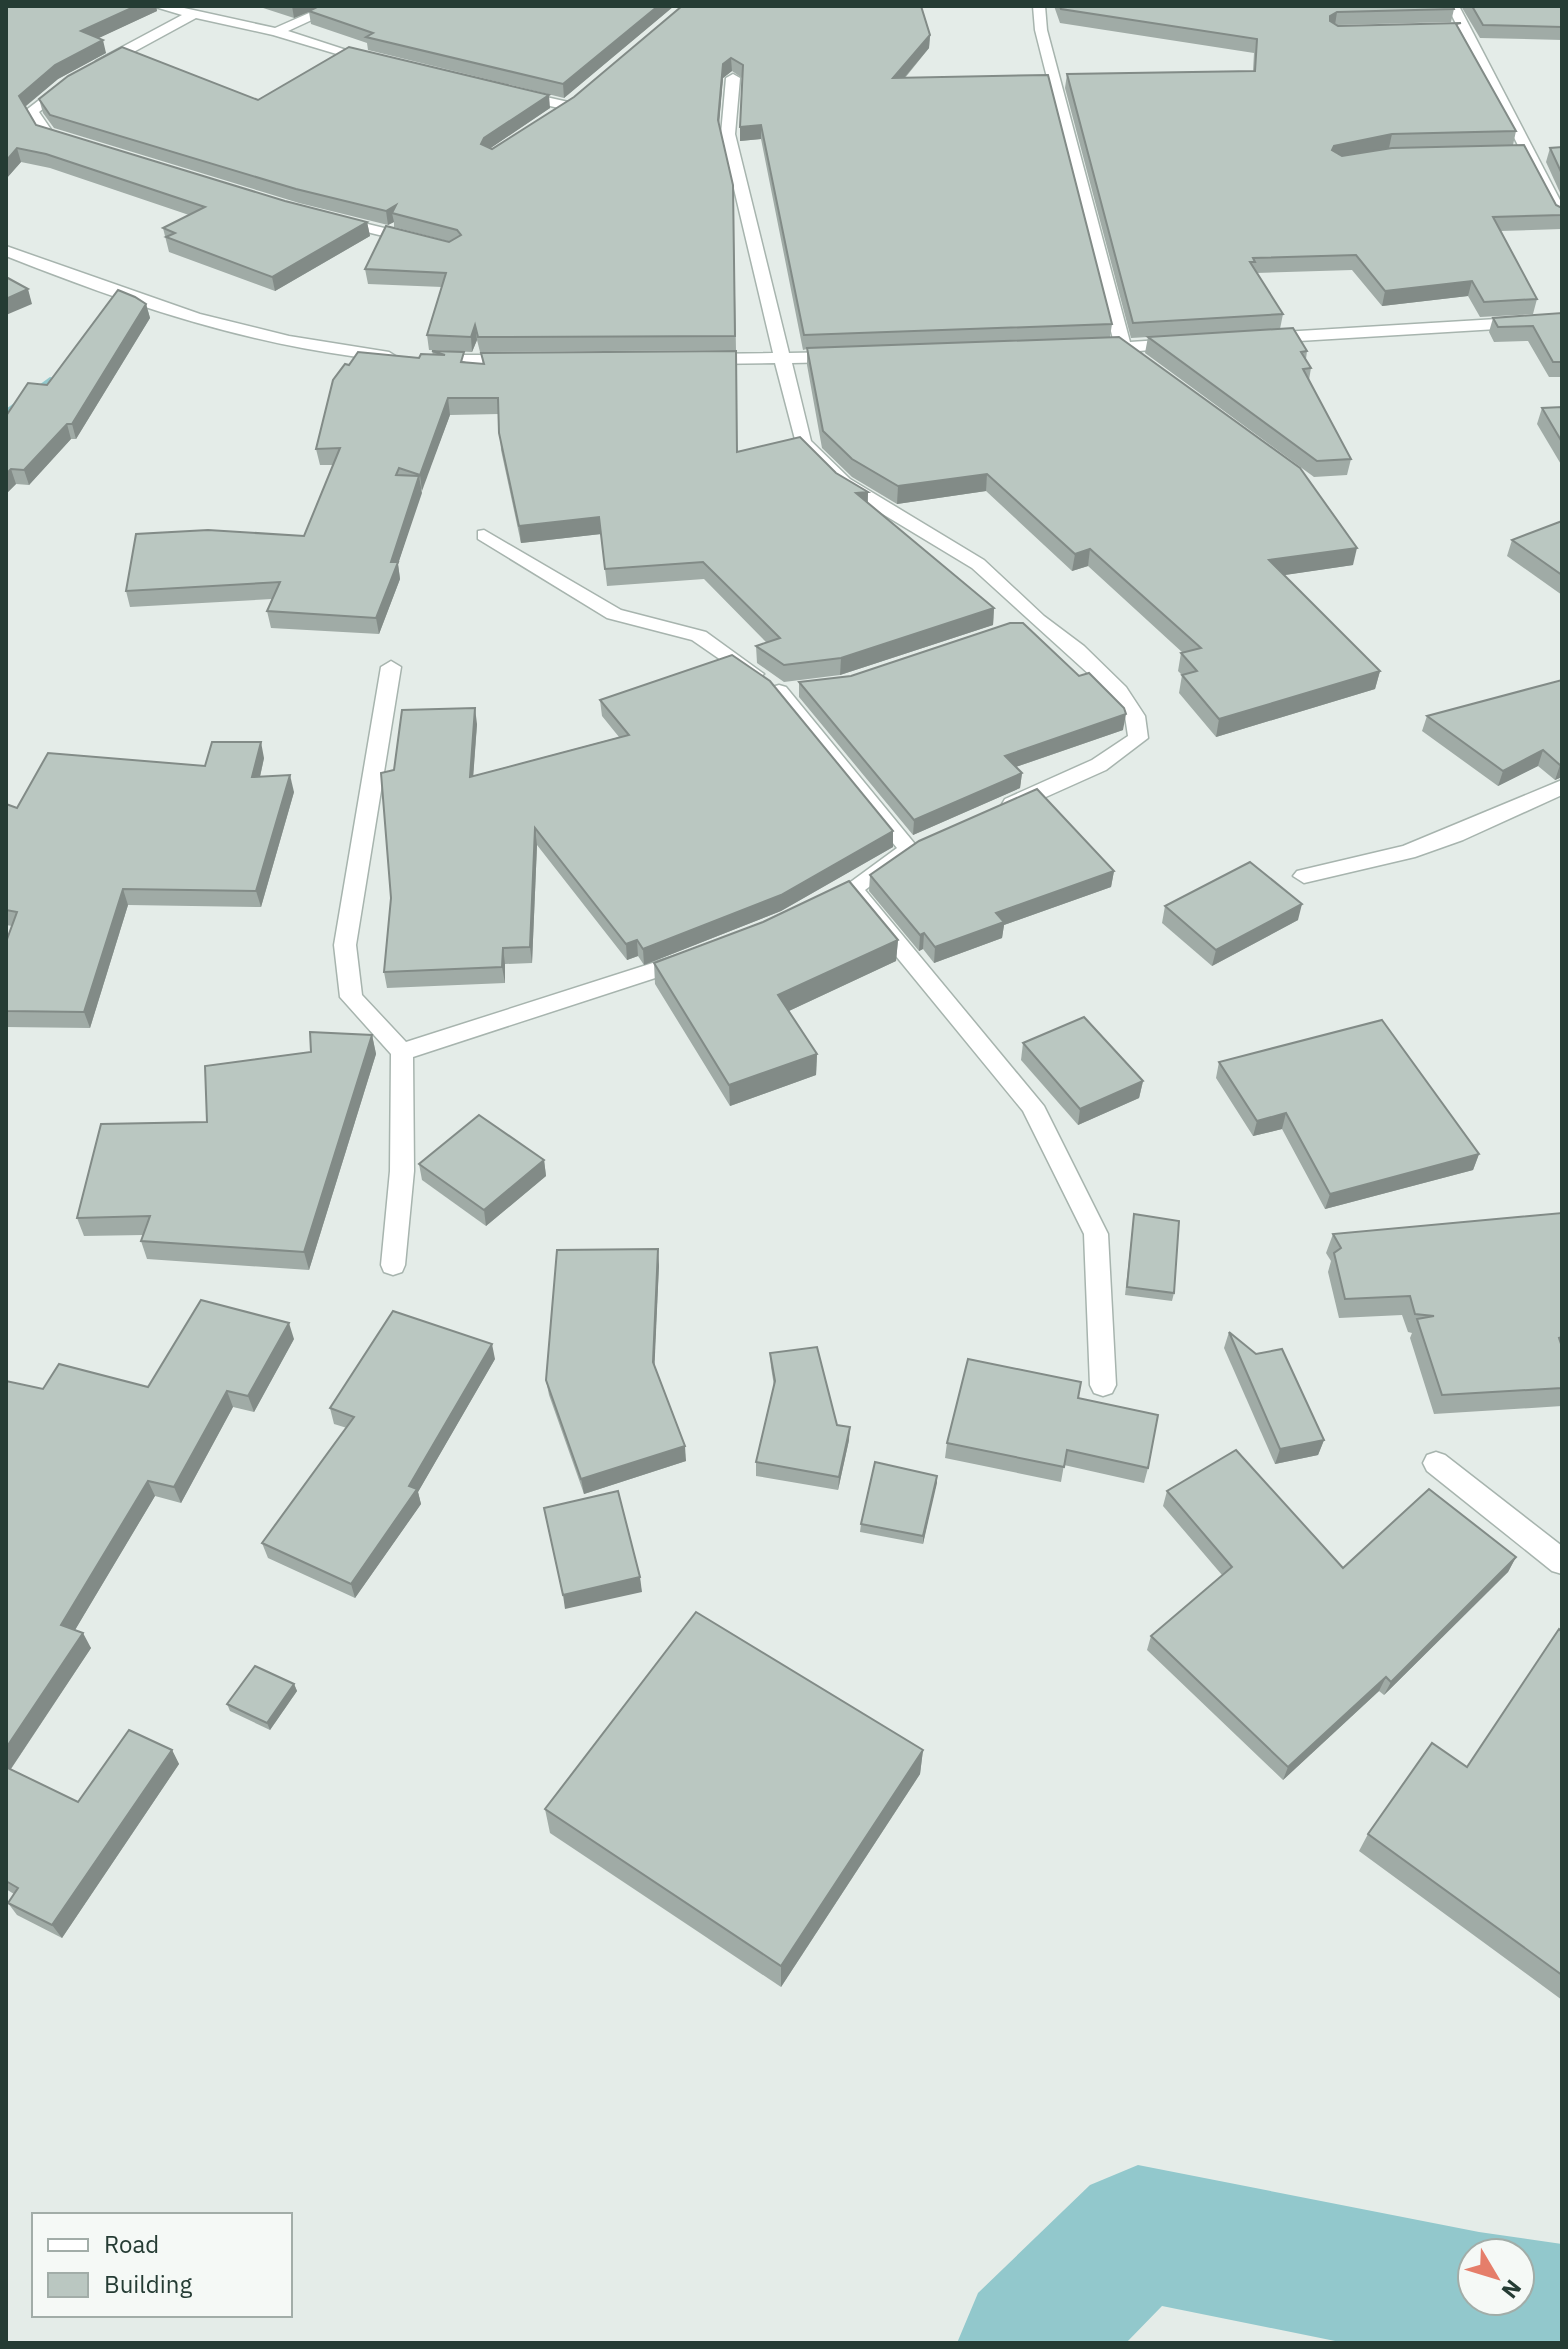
<svg xmlns="http://www.w3.org/2000/svg" width="1568" height="2349" font-family="'IBM Plex Sans',sans-serif">
<rect width="100%" height="100%" fill="#e4ece8"/>
<g fill="none" stroke-linecap="round" stroke-linejoin="round">
<path fill="#92c8cc" fill-rule="evenodd" d="M50,377L54,378V382L6,417V409Z"/>
<path fill="#92c8cc" fill-rule="evenodd" d="M1138,2165L1479,2232L1562,2244V2343H1345L1162,2306L1126,2343H957L978,2293L1090,2185ZM1472,2253H1520V2301H1472Z"/>
<defs>
<g id="street">
<path d="M152,6H175L275,28L325,6H342L288,31L377,60L370,64L273,35L196,18L106,67H96V61L182,15Z"/>
<path d="M1033,6H1045L1047,30L1130,342L1176,339L1182,341V347L1139,351L1142,355L1134,360L1119,352L1101,353L1093,348L1114,343L1035,30Z"/>
<path d="M1447,6H1459L1562,204V222L1555,218Z"/>
<path d="M733,74L740,78L735,134L789,353L837,352L845,357L837,362L792,363L811,441L850,479L984,560L1044,616L1084,646L1126,687L1145,716L1148,738L1106,770L1019,809H1005L1002,804L1005,799L1092,760L1128,736L1125,716L1112,695L972,568L838,487L797,447L775,363L705,364L697,359L705,354L773,353L721,134L726,78Z"/>
<path d="M65,80L70,81V87L39,112L52,131L75,138L77,141L70,145L42,137L25,111Z"/>
<path d="M519,91L573,103L575,106L568,110L514,98L512,95Z"/>
<path d="M339,217L417,236L419,239L412,243L334,224L332,221Z"/>
<path d="M6,246L200,314L289,336L389,352L397,357C387,366 364,358 351,356C232,340 117,300 6,256Z"/>
<path d="M1562,315V325L1265,343L1257,338L1265,333Z"/>
<path d="M433,355H513L521,360L513,365L427,363V357Z"/>
<path d="M484,530L621,610L706,632L764,674L754,680L747,678L692,640L607,618L478,539V531Z"/>
<path d="M391,661L401,667L356,945L362,995L406,1042L684,953L695,961L692,966L413,1057L414,1171L405,1265L402,1272L393,1275L384,1272L381,1265L390,1171L391,1054L340,997L334,945L381,667Z"/>
<path d="M779,685L786,687L919,849L865,890L1044,1106L1108,1234L1116,1385L1112,1393L1103,1396L1094,1393L1090,1385L1084,1234L1023,1111L841,889L897,848L772,695L769,691L772,687Z"/>
<path d="M1562,780V795L1463,840L1415,857L1304,883L1293,876L1297,871L1403,846Z"/>
<path d="M1436,1452L1445,1455L1562,1546V1574L1552,1571L1427,1471L1423,1463L1427,1455Z"/>
</g>
</defs>
<use href="#street" stroke="#a7b4ae" stroke-width="3"/>
<use href="#street" fill="#fff" fill-rule="evenodd"/>
</g>
<g fill="#a0aba6">
<path d="M6,6H156L157,11L98,38L106,53L58,79L25,107L36,125L285,201L367,222L370,236L275,291L169,252L163,228L189,215L50,168L21,162L6,179Z"/>
<path d="M257,6H674L564,98L368,50L367,43L311,24L309,12L294,18Z"/>
<path d="M682,6L930,35L929,48L905,78L1112,324L1110,337L1353,565L1284,575L1380,671L1375,689L1216,737L1179,693L1182,675L1178,671L1181,653H1183L1088,566L1072,571L986,491L897,504L852,477L822,448L807,365V349L803,350L761,139L740,141L742,78L732,71L723,78L719,125L733,185L736,350L480,352L477,340L472,352L429,350L427,335L442,287L368,284L365,269L451,242L394,227V222L388,225L299,203L54,128L43,113L39,99L258,100L550,108L490,148L492,149L574,97Z"/>
<path d="M1054,6H1453L1454,9L1451,22L1337,25L1460,30L1516,131L1513,145L1556,205L1562,208V229L1500,231L1537,299L1533,314L1480,317L1468,296L1382,306L1352,270L1256,273L1283,314L1280,329L1307,351L1306,359L1311,368L1309,380L1351,459L1347,475L1314,477L1145,353L1148,337L1131,338L1065,88L1067,74L1253,71L1254,53L1060,23Z"/>
<path d="M1461,6H1562V40L1480,38Z"/>
<path d="M1562,147V197L1546,162L1550,148Z"/>
<path d="M146,304L150,318L76,439H71L29,485L16,484L6,494V416L47,385Z"/>
<path d="M1562,313V377H1549L1528,341L1494,342L1489,332L1493,318Z"/>
<path d="M432,351L466,362L483,364L481,353L737,452L836,473L868,492V503L994,608L993,625L840,675L784,682L757,663L756,646L767,643L704,579L607,586L601,534L521,543L501,450L499,414L450,415L421,491L398,564L400,579L379,634L271,628L267,611L272,599L130,607L126,591L304,536L333,465H320L316,449L349,365L419,358L433,354Z"/>
<path d="M1562,407V466L1537,424L1542,408Z"/>
<path d="M1562,521V595L1507,556L1512,540Z"/>
<path d="M1562,680V777L1555,780L1538,766L1498,786L1422,731L1427,716Z"/>
<path d="M799,682L1123,730L1016,767L1022,773L1020,788L913,835L799,697Z"/>
<path d="M600,700L893,831V847L781,911L644,965L638,956L627,960L537,845L532,963L505,964V983L387,988L384,972L391,898L394,770L477,724L473,776L619,737L602,716Z"/>
<path d="M264,758L260,777L294,792L261,907L128,905L90,1028L6,1027V942L12,926L6,925V804L17,808L205,766Z"/>
<path d="M1114,871L1111,887L1004,925L1002,938L934,963L923,949L919,951L869,891L870,875Z"/>
<path d="M1165,906L1298,920L1212,966L1162,923Z"/>
<path d="M763,922L898,940L896,961L789,1011L817,1054L816,1075L730,1106L655,984L654,963Z"/>
<path d="M372,1035L376,1054L309,1270L147,1259L141,1241L143,1235L84,1236L77,1218L207,1122L311,1052Z"/>
<path d="M1023,1043L1143,1081L1139,1098L1078,1125L1021,1060Z"/>
<path d="M1219,1062L1479,1154L1473,1170L1325,1209L1282,1129L1253,1136L1216,1078Z"/>
<path d="M544,1160L546,1176L486,1226L422,1180L419,1164Z"/>
<path d="M1562,1213V1406L1434,1414L1410,1338L1412,1333L1408,1332L1402,1315L1339,1318L1328,1272L1331,1261L1326,1253L1333,1234Z"/>
<path d="M1134,1214L1174,1293L1172,1301L1125,1295Z"/>
<path d="M659,1265L654,1366L686,1461L584,1494L549,1395L546,1380Z"/>
<path d="M1229,1332L1324,1440L1318,1455L1275,1464L1224,1348Z"/>
<path d="M294,1339L254,1412L233,1407L181,1503L155,1496L75,1630L91,1648L11,1769L78,1802L172,1750L179,1764L62,1938L17,1915L8,1903L14,1894L6,1889V1381L43,1389L148,1387Z"/>
<path d="M770,1353L837,1425L849,1440L838,1490L756,1476V1462L774,1386L771,1367Z"/>
<path d="M495,1359L418,1492L421,1504L355,1598L268,1558L262,1543L347,1428L334,1424L330,1408Z"/>
<path d="M1078,1398L1148,1468L1144,1483L1064,1465L1061,1482L945,1458L947,1443Z"/>
<path d="M937,1476L923,1544L860,1532L861,1524Z"/>
<path d="M1167,1491L1343,1568L1516,1557L1508,1572L1384,1695L1379,1691L1283,1780L1147,1650L1151,1636L1222,1575L1163,1506Z"/>
<path d="M1562,1632V2000L1359,1851L1368,1834L1467,1767Z"/>
<path d="M294,1684L297,1691L270,1730L230,1711L227,1704Z"/>
<path d="M923,1750L920,1774L781,1987L550,1833L545,1809Z"/>
</g>
<g fill="#828b87">
<path d="M136,6H156L157,11L84,45L81,31Z"/>
<path d="M292,6H323L294,18Z"/>
<path d="M658,6H674L564,98L563,84Z"/>
<path d="M1337,12L1335,25L1327,30L1330,16Z"/>
<path d="M930,35L929,48L893,91V78Z"/>
<path d="M103,40L106,53L58,79L22,109L19,96L55,65Z"/>
<path d="M731,58L732,71L723,78L718,134V120L723,64Z"/>
<path d="M549,95L550,108L485,152L481,144L484,138Z"/>
<path d="M761,125V139L740,141V127Z"/>
<path d="M1392,134L1389,148L1329,164L1332,150L1334,146Z"/>
<path d="M17,148L21,162L6,179V161Z"/>
<path d="M396,205L392,213L394,222L388,225L386,211Z"/>
<path d="M367,222L370,236L275,291L272,277Z"/>
<path d="M1472,281L1468,296L1382,306L1385,291Z"/>
<path d="M28,289L32,304L6,315V299Z"/>
<path d="M146,304L150,318L76,439L72,424Z"/>
<path d="M475,325L477,340L472,352L471,337Z"/>
<path d="M448,398L450,415L422,491L420,475Z"/>
<path d="M67,424L71,439L29,485L24,470Z"/>
<path d="M11,469L16,484L6,494V474Z"/>
<path d="M987,474L986,491L897,504L898,486Z"/>
<path d="M419,476L422,493L398,564L400,579L379,634L376,618L391,562Z"/>
<path d="M868,492L867,508L856,493Z"/>
<path d="M599,517L601,534L521,543L519,526Z"/>
<path d="M1357,548L1353,565L1265,578L1269,560Z"/>
<path d="M1090,549L1088,566L1072,571L1075,554Z"/>
<path d="M994,608L993,625L840,675L841,658Z"/>
<path d="M1380,671L1375,689L1216,737L1219,719Z"/>
<path d="M475,708L477,724L472,793L470,777Z"/>
<path d="M1126,714L1123,730L1004,771L1005,756Z"/>
<path d="M261,742L264,758L256,794L252,777Z"/>
<path d="M1543,750L1538,766L1498,786L1503,771Z"/>
<path d="M1562,764V777L1555,780L1560,765Z"/>
<path d="M1022,773L1020,788L913,835L914,820Z"/>
<path d="M290,775L294,792L261,907L256,891Z"/>
<path d="M535,828L537,845L532,963L530,947Z"/>
<path d="M893,831V847L781,911L644,965L643,949Z"/>
<path d="M1114,871L1111,887L1004,925L1002,938L934,963L935,947L996,913Z"/>
<path d="M123,889L128,905L90,1028L84,1012Z"/>
<path d="M1302,904L1298,920L1212,966L1216,950Z"/>
<path d="M924,933L923,949L919,951L920,935Z"/>
<path d="M637,940L638,956L627,960L626,944Z"/>
<path d="M898,940L896,961L778,1016V995Z"/>
<path d="M503,948L505,964V983L502,967Z"/>
<path d="M372,1035L376,1054L309,1270L304,1252Z"/>
<path d="M817,1054L816,1075L730,1106L729,1085Z"/>
<path d="M1143,1081L1139,1098L1078,1125L1080,1109Z"/>
<path d="M1286,1113L1282,1129L1253,1136L1257,1121Z"/>
<path d="M1479,1154L1473,1170L1325,1209L1330,1194Z"/>
<path d="M544,1160L546,1176L486,1226L484,1210Z"/>
<path d="M658,1249L659,1265L654,1377L653,1362Z"/>
<path d="M289,1323L294,1339L254,1412L248,1396Z"/>
<path d="M492,1344L495,1359L418,1492L421,1504L355,1598L351,1584Z"/>
<path d="M227,1391L233,1407L181,1503L174,1487Z"/>
<path d="M850,1427L849,1440L838,1490L839,1477Z"/>
<path d="M1324,1440L1318,1455L1275,1464L1280,1449Z"/>
<path d="M685,1446L686,1461L584,1494L581,1479Z"/>
<path d="M937,1476V1483L923,1544V1536Z"/>
<path d="M148,1481L155,1496L69,1640L61,1625Z"/>
<path d="M1516,1557L1508,1572L1384,1695L1391,1682Z"/>
<path d="M640,1577L642,1592L565,1609L563,1595Z"/>
<path d="M83,1633L91,1648L6,1776V1748Z"/>
<path d="M1386,1677L1379,1691L1283,1780L1288,1767Z"/>
<path d="M294,1684L297,1691L270,1730L267,1723Z"/>
<path d="M172,1750L179,1764L62,1938L52,1925Z"/>
<path d="M923,1750L920,1774L781,1987V1966Z"/>
</g>
<g fill="#bac7c1" stroke="#828b87" stroke-width="2">
<path d="M6,6H136L81,31L103,40L55,65L19,96L36,125L285,201L367,222L272,277L166,237L175,233L163,228L205,207L46,154L17,148L6,161Z"/>
<path d="M319,6H658L563,84L366,37L373,33L309,11Z"/>
<path d="M682,6H921L930,35L893,78L1048,75L1112,324L804,335L761,125L740,127L743,65L731,58L723,64L718,120L733,185L735,336L478,337L475,325L471,337L427,335L446,273L365,269L386,226L449,242L461,235L457,230L392,213L396,205L386,211L296,189L50,115L39,99L68,76L122,47L258,100L349,47L549,95L484,138L481,144L492,149L574,97Z"/>
<path d="M1060,6H1453L1454,9L1337,12L1330,16V21L1338,26L1461,23L1456,24L1516,131L1392,134L1334,146L1332,150L1342,156L1392,148L1524,145L1556,205L1562,208V215L1493,217L1537,299L1484,302L1472,281L1385,291L1356,255L1253,258L1255,262H1250L1283,314L1133,323L1067,74L1255,71L1257,39L1061,9Z"/>
<path d="M1472,6H1562V27L1483,25Z"/>
<path d="M1562,147V174L1550,148Z"/>
<path d="M6,277L28,289L6,299Z"/>
<path d="M118,290L135,297L146,304L72,424H67L24,470L11,469L6,474V416L28,383L47,385Z"/>
<path d="M1562,313V362H1553L1533,326L1498,327L1493,318Z"/>
<path d="M1293,328L1307,351L1301,352L1311,368L1303,369L1351,459L1317,461L1148,337Z"/>
<path d="M1119,337L1300,468L1357,548L1269,560L1380,671L1219,719L1182,675L1197,671L1181,653L1201,648L1090,549L1075,554L987,474L898,486L852,459L823,431L807,348Z"/>
<path d="M432,351L464,352L461,362L484,364L481,353L736,351L737,452L800,437L836,473L868,492L856,493L994,608L841,658L784,665L756,646L780,638L703,562L605,569L599,517L519,526L499,433L498,398H448L420,475L399,468L396,475L419,476L391,562H398L376,618L267,611L280,582L126,591L136,534L208,530L304,536L340,448L316,449L333,380L345,364L349,365L358,352L419,358L421,354L445,355Z"/>
<path d="M1562,407V442L1542,408Z"/>
<path d="M1562,521V575L1512,540Z"/>
<path d="M1010,623H1023L1079,676L1089,673L1124,708L1126,714L1005,756L1022,773L914,820L799,682L851,676Z"/>
<path d="M732,655L770,681L893,831L781,895L643,949L637,940L626,944L535,828L530,947L503,948L502,967L384,972L391,898L381,773L394,770L402,710L475,708L470,777L629,735L600,700Z"/>
<path d="M1562,680V764L1560,765L1543,750L1503,771L1427,716Z"/>
<path d="M212,742H261L252,777L290,775L256,891L123,889L84,1012L6,1011V942L17,912L6,910V804L17,808L48,753L205,766Z"/>
<path d="M1037,789L1114,871L996,913L1004,922L935,947L924,933L920,935L870,875L919,841Z"/>
<path d="M1250,862L1302,904L1216,950L1165,906Z"/>
<path d="M849,881L898,940L778,995L817,1054L729,1085L654,963L763,922Z"/>
<path d="M1084,1017L1143,1081L1080,1109L1023,1043Z"/>
<path d="M1382,1020L1479,1154L1330,1194L1286,1113L1257,1121L1219,1062Z"/>
<path d="M310,1032L372,1035L304,1252L141,1241L150,1216L77,1218L101,1124L207,1122L205,1066L311,1052Z"/>
<path d="M479,1115L544,1160L484,1210L419,1164Z"/>
<path d="M1562,1213V1337L1559,1338L1562,1347V1388L1442,1395L1417,1319L1434,1316L1415,1314L1410,1296L1345,1299L1334,1253L1341,1248L1333,1234Z"/>
<path d="M1134,1214L1179,1221L1174,1293L1127,1287Z"/>
<path d="M658,1249L653,1362L685,1446L581,1479L546,1380L557,1250Z"/>
<path d="M201,1300L289,1323L248,1396L227,1391L174,1487L148,1481L61,1625L83,1633L6,1748V1381L43,1389L59,1364L148,1387Z"/>
<path d="M393,1311L492,1344L409,1486L417,1489L351,1584L262,1543L354,1417L330,1408Z"/>
<path d="M1229,1332L1256,1354L1282,1349L1324,1440L1280,1449Z"/>
<path d="M817,1347L837,1425L850,1427L839,1477L756,1462L775,1381L770,1353Z"/>
<path d="M968,1359L1081,1382L1078,1398L1158,1415L1148,1468L1067,1450L1064,1467L947,1443Z"/>
<path d="M1236,1450L1343,1568L1429,1489L1516,1557L1391,1682L1386,1677L1288,1767L1151,1636L1232,1567L1167,1491Z"/>
<path d="M875,1462L937,1476L923,1536L861,1524Z"/>
<path d="M618,1491L640,1577L563,1595L544,1508Z"/>
<path d="M696,1612L923,1750L781,1966L545,1809Z"/>
<path d="M1559,1629L1562,1632V1975L1368,1834L1432,1743L1467,1767Z"/>
<path d="M255,1666L294,1684L267,1723L227,1704Z"/>
<path d="M129,1730L172,1750L52,1925L8,1903L18,1888L6,1881V1767L78,1802Z"/>
</g>
<rect width="1568" height="2349" fill="none" stroke="#253c34" stroke-width="16"/>
<rect x="32" y="2213" width="260" height="104" fill="#f5f9f6" stroke="#a2ada8" stroke-width="2"/>
<rect x="48" y="2239" width="40" height="12" fill="#ffffff" stroke="#a2ada8" stroke-width="2"/>
<text x="104" y="2253" font-size="24" fill="#253c34">Road</text>
<rect x="48" y="2273" width="40" height="24" fill="#bac7c1" stroke="#a2ada8" stroke-width="2"/>
<text x="104" y="2293" font-size="24" fill="#253c34">Building</text>
<g transform="translate(1496 2277) rotate(128)"><circle r="38" fill="#f5f9f6" stroke="#a2ada8" stroke-width="2"/>
<path d="M0-6L14 30L0 20L-14 30Z" fill="#e57e6a"/>
<text y="-12" font-size="22" font-weight="bold" text-anchor="middle" fill="#253c34">N</text>
</g>
</svg>
